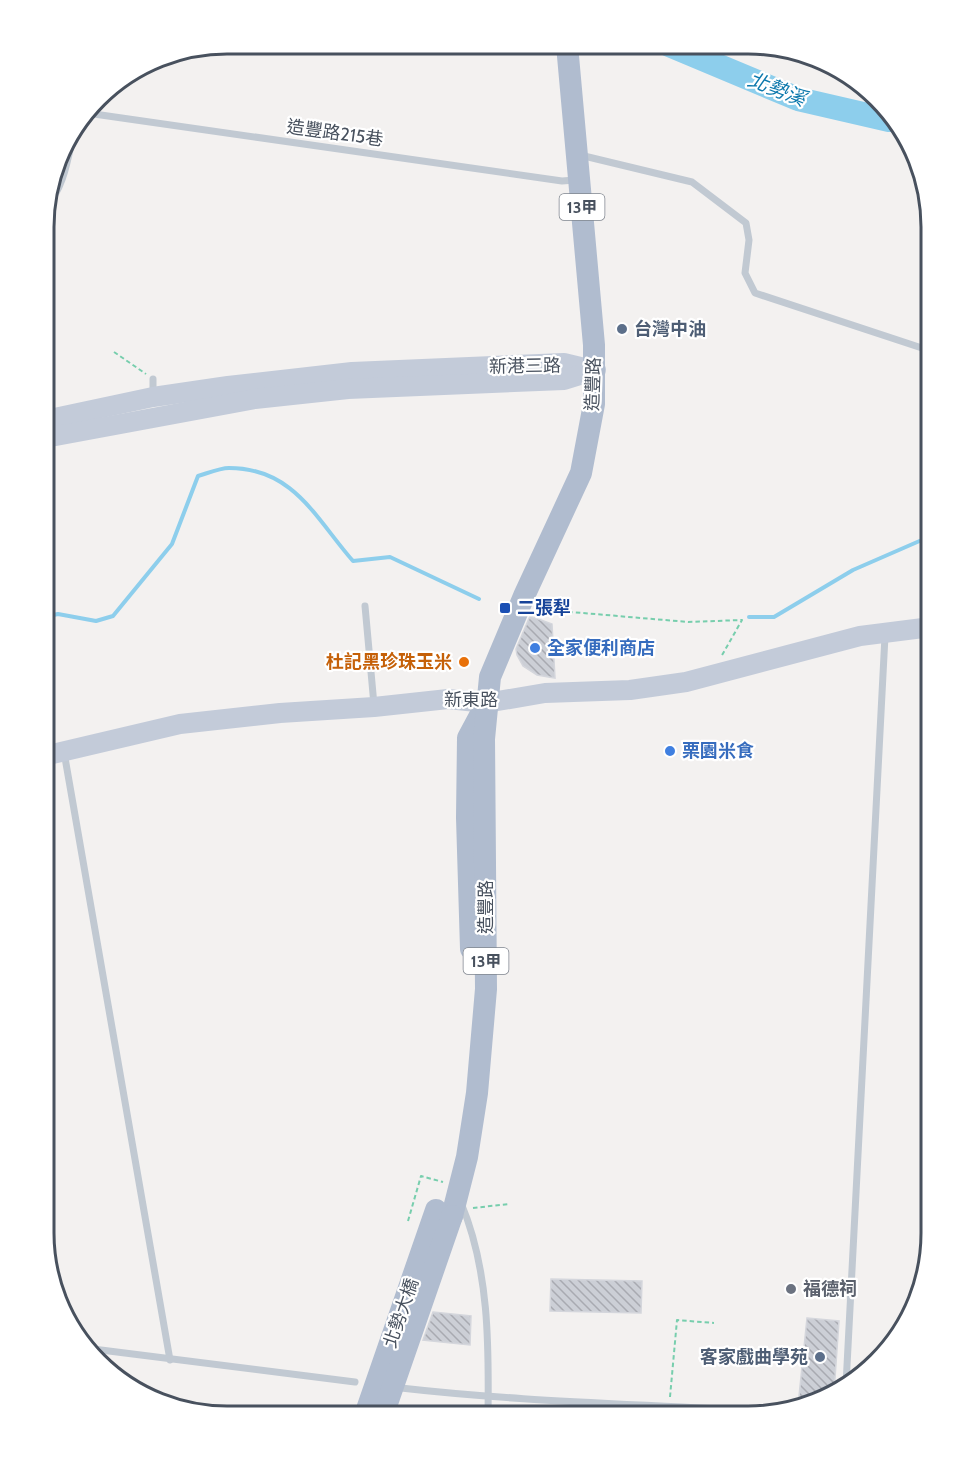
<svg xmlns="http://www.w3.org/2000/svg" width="975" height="1460" font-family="Cabin,'Noto Sans TC',sans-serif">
<defs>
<pattern id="building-back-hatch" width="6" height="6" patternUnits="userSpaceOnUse" patternTransform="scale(1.5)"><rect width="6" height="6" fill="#cccfd6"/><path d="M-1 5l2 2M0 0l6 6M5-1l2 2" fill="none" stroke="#a8aab1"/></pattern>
</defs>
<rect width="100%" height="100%" fill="#f3f1f0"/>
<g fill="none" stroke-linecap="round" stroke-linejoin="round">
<g stroke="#8dceec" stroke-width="4">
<path d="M44,617L58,614L96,621L113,616L172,544L198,476C208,473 220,468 229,468C294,468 316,519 353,561L390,557L479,599"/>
<path d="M749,617H774L853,570L931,536"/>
</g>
<path stroke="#8dceec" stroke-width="24" d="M669,45L798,99L889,120"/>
</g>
<g fill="url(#building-back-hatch)" stroke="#d4d6dc" stroke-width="1.5">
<path d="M530,616L552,624L555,678L537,675L523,666L517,655L516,649Z"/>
<path d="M551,1279L642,1281L641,1313L550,1311Z"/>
<path d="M433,1312L471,1316L470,1345L423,1340Z"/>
<path d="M807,1318L839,1321L834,1392L818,1402L798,1406Z"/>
<path d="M570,1407L614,1409V1416H569Z"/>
</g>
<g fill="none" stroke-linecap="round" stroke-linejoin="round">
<g stroke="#77cead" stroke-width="2" stroke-dasharray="4.5 3" stroke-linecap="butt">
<path d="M114,352L146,374"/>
<path d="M540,603L559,611L688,622L742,620L721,657"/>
<path d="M473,1208L509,1204"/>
<path d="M408,1221L421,1176L443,1182"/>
<path d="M670,1397L677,1320L714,1323"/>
</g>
<g stroke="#c1c9d2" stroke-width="7">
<path d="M87,113L562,181L575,180"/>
<path d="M580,155L692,182L746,223L749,240L745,273L755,293L931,351"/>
<path d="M45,207C65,190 69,151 75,127"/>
<path d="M153,379V394"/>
<path d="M365,606L374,705"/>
<path d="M64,752L170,1360"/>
<path d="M461,1203C489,1269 489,1345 488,1416"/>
<path d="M93,1349L355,1382"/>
<path d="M846,1385L885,636"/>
<path d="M401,1388C523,1402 646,1404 769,1412"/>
</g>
<g stroke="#c3cbd9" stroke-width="20">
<path d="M45,420L153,397L228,386L352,372L564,363L593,370"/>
<path d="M45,438L255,399L348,389L564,380L596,370"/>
<path d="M44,756L180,724L280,713L374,707L448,699L486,703L545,693L630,690L686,682L860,636L931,627"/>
</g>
<g stroke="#b0bccf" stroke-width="22">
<path d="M471,949L467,818L468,738L483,710"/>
<path d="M452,1216L467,1157L477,1093L486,989L484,739L490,677L524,596L581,473L594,404V345L567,45"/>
</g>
<g stroke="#b0bccf" stroke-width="22">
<path d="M365,1415L436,1210"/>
<path d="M383,1415L452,1216"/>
</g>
</g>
<g fill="#5c6f8a" stroke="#fff" stroke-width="2">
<circle cx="622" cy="329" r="6"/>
<circle cx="820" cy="1357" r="6"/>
</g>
<rect fill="#1a4fb4" stroke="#fff" stroke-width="2" x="499" y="602" width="12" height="12" rx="3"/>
<g fill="#3f7fe0" stroke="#fff" stroke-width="2">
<circle cx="535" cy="648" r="6"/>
<circle cx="670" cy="751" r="6"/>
</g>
<circle fill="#e8710a" stroke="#fff" stroke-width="2" cx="464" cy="662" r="6"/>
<circle fill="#6b7280" stroke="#fff" stroke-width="2" cx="791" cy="1289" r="6"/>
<g text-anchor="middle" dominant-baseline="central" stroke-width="4.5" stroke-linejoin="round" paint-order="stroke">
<g fill="#fff" stroke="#7f858e" stroke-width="1.5">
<rect x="559.5" y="194" width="45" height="26" rx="4.5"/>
<rect x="463.5" y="948" width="45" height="26" rx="4.5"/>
</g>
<g font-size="16" font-weight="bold" fill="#48515e">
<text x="582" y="207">13甲</text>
<text x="486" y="961">13甲</text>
</g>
<g font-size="18" fill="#48515e" stroke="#fff">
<text transform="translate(335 133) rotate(8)">造豐路215巷</text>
<text transform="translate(525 366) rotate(-1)">新港三路</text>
<text transform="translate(593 384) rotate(-88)">造豐路</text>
<text x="471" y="700">新東路</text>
<text transform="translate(486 907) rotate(-90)">造豐路</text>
<text transform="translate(401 1313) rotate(-71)">北勢大橋</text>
</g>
<g font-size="18" font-weight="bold" fill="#4e5e75" stroke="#fff" text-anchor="start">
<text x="634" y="329">台灣中油</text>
<text x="808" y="1357" text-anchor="end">客家戲曲學苑</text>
</g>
<g font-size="18" font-weight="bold" fill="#164399" stroke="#fff" text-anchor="start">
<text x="517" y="608">二張犁</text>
</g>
<g font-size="18" font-weight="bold" fill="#366cbe" stroke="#fff" text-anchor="start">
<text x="547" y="648">全家便利商店</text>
<text x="682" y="751">栗園米食</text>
</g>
<g font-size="18" font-weight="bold" fill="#c56008" stroke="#fff" text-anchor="end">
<text x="452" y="662">杜記黑珍珠玉米</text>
</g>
<g font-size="18" font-weight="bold" fill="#5b616d" stroke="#fff" text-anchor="start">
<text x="803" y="1289">福德祠</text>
</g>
<g font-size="20" font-style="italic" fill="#0d79ad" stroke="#fff">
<text transform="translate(777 89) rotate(21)">北勢溪</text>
</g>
</g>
<path d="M0 0H975V1460H0ZM227 54H748A173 173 0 0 1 921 227V1233A173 173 0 0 1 748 1406H227A173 173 0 0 1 54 1233V227A173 173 0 0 1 227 54Z" fill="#fff" fill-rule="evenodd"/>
<path fill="none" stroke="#48515e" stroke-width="3" d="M227 54H748A173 173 0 0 1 921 227V1233A173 173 0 0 1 748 1406H227A173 173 0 0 1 54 1233V227A173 173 0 0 1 227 54Z"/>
</svg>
